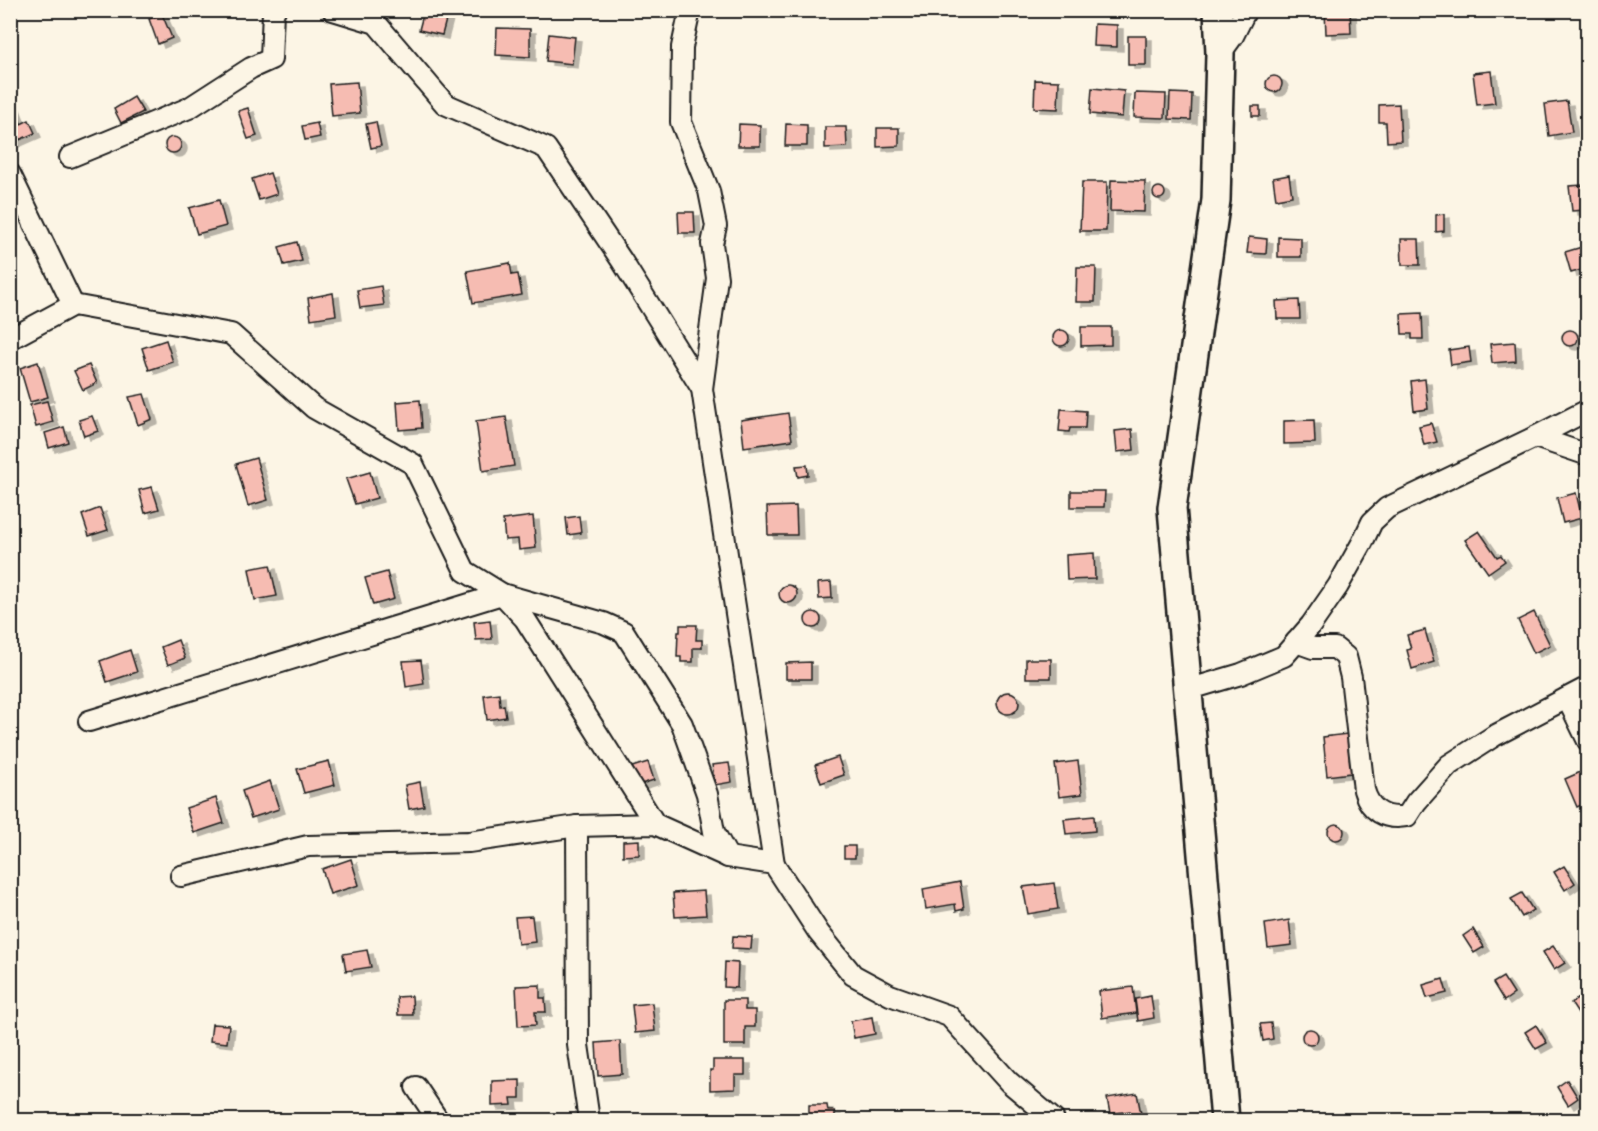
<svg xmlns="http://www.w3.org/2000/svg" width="1598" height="1131" font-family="'Architects Daughter',sans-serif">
<defs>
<filter id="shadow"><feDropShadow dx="6" dy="4" stdDeviation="0" flood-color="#0004"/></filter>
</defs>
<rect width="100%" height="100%" fill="#fcf5e5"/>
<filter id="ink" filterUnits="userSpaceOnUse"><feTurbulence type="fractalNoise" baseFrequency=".0167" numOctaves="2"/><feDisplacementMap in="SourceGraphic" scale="12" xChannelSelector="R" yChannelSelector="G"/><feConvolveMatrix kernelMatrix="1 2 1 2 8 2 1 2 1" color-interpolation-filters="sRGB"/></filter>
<g filter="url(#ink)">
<g fill="#f6bcb2" stroke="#1c1c1c" stroke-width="1.5" filter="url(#shadow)">
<path d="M1325,10H1350L1351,33L1326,34Z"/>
<path d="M424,11L447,16L442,35L419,30Z"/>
<path d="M162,14L172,38L158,44L149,19Z"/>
<path d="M1094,24L1117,25V47L1093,46Z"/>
<path d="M497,28L530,29V57L496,55Z"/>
<path d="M549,34L575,37L572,64L546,61Z"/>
<rect x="1128" y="36" width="18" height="29"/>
<path d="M1491,71L1495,103L1477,105L1473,73Z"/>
<circle cx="1274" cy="84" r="8"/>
<path d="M1035,80L1059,81L1058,109L1034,108Z"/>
<path d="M357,82L360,113L332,116L329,84Z"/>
<path d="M1092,88L1124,91L1122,117L1090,114Z"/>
<path d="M1135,93L1166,94L1165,118L1134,117Z"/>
<path d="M1170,93L1192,94L1191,120L1169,119Z"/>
<path d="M134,97L143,112L121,123L114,109Z"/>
<path d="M1567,101L1572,132L1549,136L1545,104Z"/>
<path d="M1399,104L1401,141L1387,142L1386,122H1379V105Z"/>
<path d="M14,106L21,124L29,120L35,133L10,144V108Z"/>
<rect x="1252" y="106" width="8" height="10"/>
<path d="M248,108L257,136L248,139L238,111Z"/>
<path d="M376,122L381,146L371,148L366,124Z"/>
<path d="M317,123L320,137L305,140L302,126Z"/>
<path d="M739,124L760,125V146H738Z"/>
<path d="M786,124L807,125V146H785Z"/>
<path d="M825,127H846L847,147L825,148Z"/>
<path d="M877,128H899V146L877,147Z"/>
<circle cx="173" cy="145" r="8"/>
<path d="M270,173L277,194L259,200L252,179Z"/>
<path d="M1289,175L1292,196L1276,199L1273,178Z"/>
<path d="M1111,180L1145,181L1144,212L1110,211Z"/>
<path d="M1082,182H1107L1106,231H1080Z"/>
<path d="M1583,185L1585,210L1572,211L1569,186Z"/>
<circle cx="1159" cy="193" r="6"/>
<path d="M219,200L226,226L197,234L189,208Z"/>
<path d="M678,212H694L695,233H679Z"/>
<path d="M1444,214V231L1436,232V215Z"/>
<path d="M1249,237L1267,239L1266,254L1247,253Z"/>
<path d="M1278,237L1301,238V257H1278Z"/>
<path d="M1401,239H1419L1420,265H1402Z"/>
<path d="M297,242L302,261L284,265L279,247Z"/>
<path d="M1582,247L1588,268L1571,273L1565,252Z"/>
<path d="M510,263L512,275L518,274L522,295L473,303L467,271Z"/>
<path d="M1077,267H1096L1095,302H1076Z"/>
<path d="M381,286L384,305L360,308L357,290Z"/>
<path d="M333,293L336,315L311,319L308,298Z"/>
<path d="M1299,300L1300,319H1277L1276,301Z"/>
<path d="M1422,313L1423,339H1412V334H1402L1401,314Z"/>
<path d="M1081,327H1111V345L1081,346Z"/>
<circle cx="1570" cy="338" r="8"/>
<circle cx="1061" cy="338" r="8"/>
<path d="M166,340L173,362L149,370L142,348Z"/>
<path d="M1515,342L1516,361L1492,363L1490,344Z"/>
<path d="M1469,347L1471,362L1451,365L1449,350Z"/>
<path d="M38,362L48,397L30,402L20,368Z"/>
<path d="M89,365L97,383L83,390L74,371Z"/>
<path d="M1425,379L1428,409L1414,411L1411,381Z"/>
<path d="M144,394L152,419L138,425L129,397Z"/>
<path d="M420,400L422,428L399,430L397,402Z"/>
<path d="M47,401L53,422L36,427L30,405Z"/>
<path d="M1061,409L1086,411L1085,428H1070L1069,432L1059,431Z"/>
<path d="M788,413L792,440L744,447L741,420Z"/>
<path d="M92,416L98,431L84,436L79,420Z"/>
<path d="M506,417L514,466L483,471L476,421Z"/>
<path d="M1314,420L1315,443L1284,444V421Z"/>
<path d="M1431,423L1437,442L1424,445L1419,426Z"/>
<path d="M64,427L68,442L49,448L45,433Z"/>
<path d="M1132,429L1134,450L1117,452L1115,431Z"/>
<path d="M256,458L268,500L248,506L236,464Z"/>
<path d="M807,465L808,475L798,477L796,466Z"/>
<path d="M370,472L377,498L355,504L346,479Z"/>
<path d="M152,487L159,509L145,513L139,490Z"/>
<path d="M1071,491H1105L1104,507H1071Z"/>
<path d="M1576,493L1582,518L1563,523L1557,498Z"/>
<path d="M796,506L797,535H768L767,507Z"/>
<path d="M100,508L108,530L89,536L82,515Z"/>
<path d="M533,516L536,548L519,550L518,539L505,540L503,520Z"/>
<path d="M579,516L581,533L568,535L566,518Z"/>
<path d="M1479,531L1497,557L1501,555L1505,561L1488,573L1465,540Z"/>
<path d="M1094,553L1095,579L1067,580L1066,555Z"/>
<path d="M270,565L277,596L255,600L249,569Z"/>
<path d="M387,572L394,599L373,605L365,578Z"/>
<path d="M831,582L832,598L819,599L818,583Z"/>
<circle cx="788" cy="594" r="9"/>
<circle cx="813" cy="620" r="8"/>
<path d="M1534,612L1550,645L1534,653L1518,620Z"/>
<path d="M490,620L492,639L476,640L474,622Z"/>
<path d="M680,625H697L696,640H702V648H693V662H681V657H677L678,632H680Z"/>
<path d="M1425,630L1434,662L1412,669L1407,650L1411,649L1407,635Z"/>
<path d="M178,640L185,658L168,665L161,647Z"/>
<path d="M130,650L137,672L107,682L100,661Z"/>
<rect x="1026" y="659" width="25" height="19"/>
<path d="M421,660L424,684L406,687L403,661Z"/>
<path d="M811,662V679H786V663Z"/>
<circle cx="1008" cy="703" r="11"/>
<path d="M499,693L500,706L504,705L506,717L487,720L484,695Z"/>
<path d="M1347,734L1351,773L1327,776L1323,737Z"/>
<path d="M838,757L844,775L821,783L815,765Z"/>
<path d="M329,761L335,785L304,793L297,769Z"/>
<path d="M1078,761L1082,794L1059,797L1055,764Z"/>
<path d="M648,762L654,780L638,785L632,767Z"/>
<path d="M729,763L732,782L715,785L712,765Z"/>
<path d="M1585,770L1588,775V802L1577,807L1565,779Z"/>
<path d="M270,781L279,809L251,818L242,791Z"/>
<path d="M420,782L424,806L409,809L405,785Z"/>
<path d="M216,798L224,823L194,833L186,808Z"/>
<path d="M1094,816L1095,831L1066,834L1064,819Z"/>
<circle cx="1336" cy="832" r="8"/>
<path d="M639,840V855L623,856V841Z"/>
<rect x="844" y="846" width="11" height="12"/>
<path d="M351,859L359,885L330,894L322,869Z"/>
<path d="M1564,866L1575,883L1565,890L1554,872Z"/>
<path d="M960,882L964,909L956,911L955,904L926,909L923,889Z"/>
<path d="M1054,883L1058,909L1028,914L1023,887Z"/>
<path d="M704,891L706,915L675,917L673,893Z"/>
<path d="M1522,893L1533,910L1522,917L1511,899Z"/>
<path d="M532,916L535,942L518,944L515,917Z"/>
<path d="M1289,920L1292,945L1268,948L1265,924Z"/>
<path d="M1473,929L1484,947L1474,953L1463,936Z"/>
<path d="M733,936L752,937L751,949L732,948Z"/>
<path d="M1553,946L1565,963L1554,970L1543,952Z"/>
<path d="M367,950L371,967L346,971L343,954Z"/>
<path d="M725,962L738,963L737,988L724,987Z"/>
<path d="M1503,977L1514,994L1504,1001L1493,983Z"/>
<path d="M1443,979L1447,993L1427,998L1423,985Z"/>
<path d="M540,985V998H545L546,1012H535L536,1025L518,1026L516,986Z"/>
<path d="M1133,987L1136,1013L1102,1018L1099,991Z"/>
<path d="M412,996L413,1015H398L397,997Z"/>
<path d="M1151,996L1154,1018L1138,1021L1135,999Z"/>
<path d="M1582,996L1588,1005V1017L1582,1020L1571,1003Z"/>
<path d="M724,1000H745V1010H755V1027H745V1045H724Z"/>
<path d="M652,1003L655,1031L635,1033L632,1005Z"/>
<path d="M872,1017L875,1034L854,1038L851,1021Z"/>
<path d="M1271,1023L1273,1039L1263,1041L1260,1024Z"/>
<path d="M212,1024L229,1025L227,1043L210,1041Z"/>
<path d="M1536,1025L1547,1043L1536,1049L1525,1032Z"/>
<circle cx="1310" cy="1037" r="8"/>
<path d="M620,1041L622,1074L598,1076L596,1043Z"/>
<path d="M713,1060H745V1075H735V1089L710,1090V1070H713Z"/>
<path d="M520,1080V1098H511L512,1105L492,1106V1081Z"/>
<path d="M1567,1080L1578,1098L1568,1105L1557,1087Z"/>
<path d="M1137,1093L1141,1114L1131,1116L1130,1111L1110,1114L1107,1098Z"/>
<path d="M809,1105H827L828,1111H835V1120H809Z"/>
<path d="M716,1117L744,1118V1120H716Z"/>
</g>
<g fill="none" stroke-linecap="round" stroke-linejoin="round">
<defs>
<g id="minor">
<path d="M333,10L376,23L445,104L546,148L622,261L702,389L774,864"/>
<path d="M690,10L682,47L681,122L709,191L716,226L712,244L717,278L702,389"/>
<path d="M1220,54L1233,36L1246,10"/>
<path d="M70,157L189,108L251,68L271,59L273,11L275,10"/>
<path d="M10,174L73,305"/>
<path d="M10,339L73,305L231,334L314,408L413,464L465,571L502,594L525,619L655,824"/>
<path d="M1535,437L1588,455"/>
<path d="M1296,642L1313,648H1335L1346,657L1351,677L1364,790C1370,811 1385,820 1407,816L1416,802L1449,765L1494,736L1588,687"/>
<path d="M1187,690L1241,674L1284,656L1311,625L1338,586L1362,543L1372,522L1387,508L1535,437L1588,410"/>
<path d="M1567,698L1588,741"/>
<path d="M89,721L502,594L604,623L624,632L682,724L707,794L714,832L728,857L655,824L577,826L469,842L308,846L181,876"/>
<path d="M577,826L578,1045L589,1120"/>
<path d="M728,857L774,864L819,933L853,975L890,995L949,1016L1009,1082L1054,1120"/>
<path d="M416,1087L438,1120"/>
</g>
<path id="secondary" d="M1218,10L1220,54L1216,200L1172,508L1225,1120"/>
</defs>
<use href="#minor" stroke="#1c1c1c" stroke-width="24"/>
<use href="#secondary" stroke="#1c1c1c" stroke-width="32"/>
<use href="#minor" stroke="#fcf5e5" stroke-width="20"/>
<use href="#secondary" stroke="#fcf5e5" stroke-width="27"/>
</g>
</g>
<rect width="1598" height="1131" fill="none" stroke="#fcf5e5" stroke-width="36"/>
<rect x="18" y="18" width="1562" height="1095" fill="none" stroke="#1c1c1c" stroke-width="2" filter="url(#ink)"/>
</svg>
